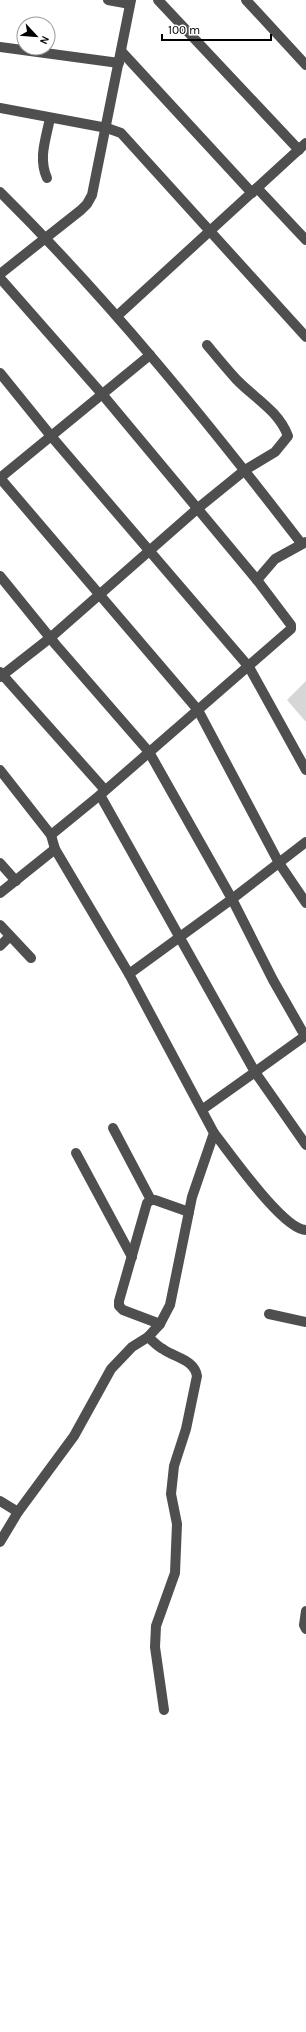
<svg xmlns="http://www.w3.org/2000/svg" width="306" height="2032" font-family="Karla,sans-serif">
<rect width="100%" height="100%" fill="#fff"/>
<path fill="#d6d6d6" d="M306,681V722L287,700Z"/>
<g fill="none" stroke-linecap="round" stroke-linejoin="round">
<g stroke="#4f4f4f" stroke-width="10">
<path d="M108,0L130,4"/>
<path d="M158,0L299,150"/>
<path d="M246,0L306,65"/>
<path d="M0,47L119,63"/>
<path d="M121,51L252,193"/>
<path d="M0,108L107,128L121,133L306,337"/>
<path d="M47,178C38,158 46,139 50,118"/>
<path d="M257,188L306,240"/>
<path d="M0,192C110,301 207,421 301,543"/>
<path d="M0,274L81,210L87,204L92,195L131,0"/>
<path d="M0,278L102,394L257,580"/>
<path d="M117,316L306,143"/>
<path d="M150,355L0,478L198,710L279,863L306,903"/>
<path d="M0,373L51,436L249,667L306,770"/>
<path d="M0,576L56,645L149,752L232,899L273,980L305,1036L255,1072L306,1145"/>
<path d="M0,672L105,790"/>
<path d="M0,677L50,638L197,509L245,470L275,452L288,436C278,410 254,398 236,379C226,368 217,357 207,345"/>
<path d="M0,770L51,835L55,849L129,974L214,1133L192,1197L170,1305L160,1324L148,1337L132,1347L111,1369L74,1436L18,1512L0,1542"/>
<path d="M100,795L255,1072L203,1109"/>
<path d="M51,835L100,795L291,629V625L257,580L275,559L306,542"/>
<path d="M0,863L16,881"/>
<path d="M0,893L55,849"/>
<path d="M0,925L31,958"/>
<path d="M0,946L10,936"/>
<path d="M129,974L232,899L306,842"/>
<path d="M113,1128L151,1200"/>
<path d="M214,1133C230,1153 283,1230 306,1230"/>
<path d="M76,1153L132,1257"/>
<path d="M269,1314L306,1322"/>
<path d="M160,1324L123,1310L119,1306V1301L147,1203L151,1200H155L189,1212"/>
<path d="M148,1337C153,1341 157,1346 163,1349C175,1358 194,1359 197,1376L186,1429L174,1466L171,1494L177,1524L175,1573L156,1626L155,1647L164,1710"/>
<path d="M0,1501L18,1512"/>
<path d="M306,1611L304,1625L306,1629"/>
</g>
</g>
<g transform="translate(36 36) rotate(116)"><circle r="19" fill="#ffffff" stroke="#999999"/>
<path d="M0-3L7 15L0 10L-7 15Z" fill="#000000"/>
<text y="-6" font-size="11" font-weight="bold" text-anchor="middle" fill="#000000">N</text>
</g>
<path d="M162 34v6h109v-6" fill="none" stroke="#000000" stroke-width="2"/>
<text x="168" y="34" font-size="12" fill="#000000" stroke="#ffffff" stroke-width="3" paint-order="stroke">100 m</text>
</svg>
